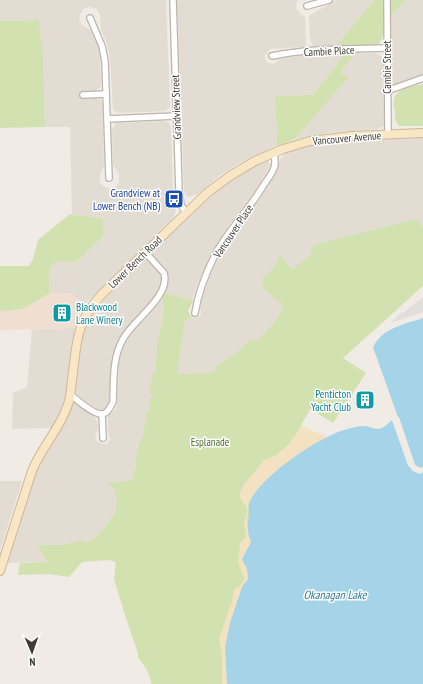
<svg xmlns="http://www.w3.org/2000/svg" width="423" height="684" font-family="'PT Sans Narrow',sans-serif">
<rect width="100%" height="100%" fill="#f0ebe4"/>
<g fill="#e3dcd2">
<path d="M0,0H166L170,105L168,109L165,111L118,113L113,110L110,57L106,41L101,30L100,15L97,9L91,7L84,8L80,14L79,20L81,24L90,30L93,35L99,49L100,57L101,87L95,91L81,92V99L97,98L102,101L104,165L100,175V182L103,186L110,189L117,186L119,181V175L113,164L112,130L116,123L164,121L169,123L171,128L173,196L176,211L173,218L85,304L70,293H50L49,279L51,267L56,261L60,260L75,263L104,235L82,216L72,214L70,127H45L43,54L39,20L0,21Z"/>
<path d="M177,0H300L297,1L296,8L301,15L305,16L306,45L303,47L270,49L265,55V59L268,63L274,64L279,59L299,56L346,53L313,95L276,121L278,130L276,146L240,163L219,176L198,194L188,197L184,192Z"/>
<path d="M336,0H374L334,48H317L312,45L310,39L309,16Z"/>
<path d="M406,0H423V77L392,87L391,16Z"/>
<path d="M355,53H375L383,57L384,126L377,129L334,132L295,139L348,76L342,74L341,72Z"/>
<path d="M423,138V227L416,219L314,245L309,257L292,269L280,254L273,269L261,279L264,286L263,288L282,304L283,308L272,325L256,342L249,341L235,354L217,365L214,371L208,373L177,374L185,321L191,317L195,318L201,315L200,306L202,297L213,269L220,256L231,236L259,200L277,172L280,159H281L286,152L308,146L339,141Z"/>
<path d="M266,160L269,162L270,166L254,193L229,225L211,253L197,285L192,301L165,293L168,281V272L165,267L152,255L151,251L217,189L241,173Z"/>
<path d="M145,257L160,272L162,276L161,288L152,300L131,323L122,335L114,352L112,362L109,402L103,410L98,411L78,396L75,392L81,337L88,318L101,299Z"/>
<path d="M162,298L164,308L157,346L155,373L149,394H155L150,399V411L146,413L143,436L138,445L135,462L136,467L132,481L117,505L116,511L101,532L90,541L85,543L84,540L61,545H37L47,562L7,563L36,469L72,405L74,403L79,404L91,412L96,419L98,427L95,438L98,442L104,444H107L109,441L110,438L108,432V415L115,410L117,405L119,363L125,341L132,331Z"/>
<path d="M75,328L67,395L63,406L51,428L12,429L13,393L27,387L32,329Z"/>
<path d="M0,481H22L0,551Z"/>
</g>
<path fill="#f0dfd0" d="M50,293H70L85,304L79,314L75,328L0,330V311L23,309Z"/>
<g fill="#d1e1b0">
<path d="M374,0H384C384,13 388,39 376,46L334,48Z"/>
<path d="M390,0H406L391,16Z"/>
<path d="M39,20L43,54L45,127L0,128V21Z"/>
<path d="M346,53H355L341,72L342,74L349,76L295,139L276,146L278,130L276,121L275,96L313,95Z"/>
<path d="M423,84V126H400C395,123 395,118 395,112C394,108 393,104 394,100C396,88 414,86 423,84Z"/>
<path d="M70,214L102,219L104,235L75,263C46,256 49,270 50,293L23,309L0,311V266H29L33,259L38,240Z"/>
<path d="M416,219L423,227V286L343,358L366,373L333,423L310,409L278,469L262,485L249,505L251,542L242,559L247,569L246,582L242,587L230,623L225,647L227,684H152L147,670L138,657V653L125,615L114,579L116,562L109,560L82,562L69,577L49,574L18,575L20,563L47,562L37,545H61L84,540L85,543L93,539L101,532L116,511L117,499L114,488L107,483L132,481L136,467L135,462L138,445L143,436L146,413L150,411V399L154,394H149L153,373H155L157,346L164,308L162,298L165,293L193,301L188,311L191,317L185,321L177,374L208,373L214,371L217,365L235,354L249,341L253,340L256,342L272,325L283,308L282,304L262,288L264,286L261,279L273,269L280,254L292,269L309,257L314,245Z"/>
</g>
<path fill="#f2e2c2" d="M302,426L327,437L304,451L262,485L253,497L249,505L247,521L251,542L242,559L247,569L248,579L242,587L230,623L225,647L227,684H222V656L219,640L228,611L232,602L234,589L240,586L245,578L241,571L238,563L240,543L246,536L244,524L247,512V508L241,500L239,494L245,483L264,460L275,456L288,445Z"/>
<path fill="#e1dedc" d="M423,297V312L390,323L402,312L403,313Z"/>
<g fill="#a5d4e8">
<path d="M423,318V467L420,468L415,465L373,347C384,327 403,325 423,318Z"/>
<path d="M392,420L408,465L413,471L420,474L423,472V684H227L225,647L230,623L242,587L248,579L247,569L242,559L251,542C246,530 248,524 249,512C249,509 248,506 249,503C260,477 317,438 344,430C351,428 358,426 365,426C369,426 373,429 377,429C383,429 388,424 392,420Z"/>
</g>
<g fill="#f0ebe4">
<path d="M399,417L415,465L420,468L423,467V469L419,470L413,466L397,418Z"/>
<path d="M394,419L410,464L415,470L420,472L423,470V472L417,473L413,471L408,465L392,420Z"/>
</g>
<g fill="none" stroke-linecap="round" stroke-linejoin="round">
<defs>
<g id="street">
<path d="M173,0L179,191L181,205L186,213"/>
<path d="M387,0L388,134"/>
<path d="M307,6L329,0"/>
<path d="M90,18L102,46L105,61L109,178"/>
<path d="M272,56C309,48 349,49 386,48"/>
<path d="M387,91L423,78"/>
<path d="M83,95L106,94"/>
<path d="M107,119L176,116"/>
<path d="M195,313C198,293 206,273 215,255C228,230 249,210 263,186C267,180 272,174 274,168C276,163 275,158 274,153"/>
<path d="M71,395C77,400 95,416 103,414C108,413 111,406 113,402C114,382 112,360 122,341C131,321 171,297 164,273L145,252"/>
<path d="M102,414L103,438"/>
</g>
<path id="secondary" d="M0,571L32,471C41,448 59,430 67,407C71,398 71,389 72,380C77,343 75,324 101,295L207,193L230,176L255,161L283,149L310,141L352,136L423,133"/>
</defs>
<use href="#street" stroke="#bdb4ab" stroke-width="8"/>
<use href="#secondary" stroke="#cbb897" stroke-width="10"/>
<use href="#street" stroke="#fff" stroke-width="5.5"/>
<use href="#secondary" stroke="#f8e6c5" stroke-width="8"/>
</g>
<defs>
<symbol id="bus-square" viewBox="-11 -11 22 22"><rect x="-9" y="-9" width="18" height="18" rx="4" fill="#1a4fb4" stroke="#fff"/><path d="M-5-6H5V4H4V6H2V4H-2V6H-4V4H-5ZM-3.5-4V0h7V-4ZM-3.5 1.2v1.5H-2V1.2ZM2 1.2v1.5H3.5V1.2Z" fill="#fff"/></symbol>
<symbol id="building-square" viewBox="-11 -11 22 22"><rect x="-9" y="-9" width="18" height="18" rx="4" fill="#0f9aa8" stroke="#fff"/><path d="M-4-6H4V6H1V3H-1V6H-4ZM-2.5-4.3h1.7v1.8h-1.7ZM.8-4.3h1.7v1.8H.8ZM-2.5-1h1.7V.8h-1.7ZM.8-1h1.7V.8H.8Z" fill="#fff"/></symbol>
</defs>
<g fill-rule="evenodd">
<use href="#bus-square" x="163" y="188" width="22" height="22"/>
<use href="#building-square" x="51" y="302" width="22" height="22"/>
<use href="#building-square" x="354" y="389" width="22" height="22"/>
</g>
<g text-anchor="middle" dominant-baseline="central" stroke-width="3" stroke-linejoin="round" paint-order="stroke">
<g font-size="11" fill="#413b35" stroke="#fff">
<text transform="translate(329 51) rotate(-3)">Cambie Place</text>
<text transform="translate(387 67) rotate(-90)">Cambie Street</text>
<text transform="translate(176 107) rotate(-92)">Grandview Street</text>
<text transform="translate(347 138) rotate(-5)">Vancouver Avenue</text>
<text transform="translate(233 231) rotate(-56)">Vancouver Place</text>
<text transform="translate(135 262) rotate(-44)">Lower Bench Road</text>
</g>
<g font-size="11" fill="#164399" stroke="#fff" text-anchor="end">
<text x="160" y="193">Grandview at<tspan x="160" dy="13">Lower Bench (NB)</tspan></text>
</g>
<g font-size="11" fill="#0d838f" stroke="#fff" text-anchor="start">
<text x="76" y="307">Blackwood<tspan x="76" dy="13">Lane Winery</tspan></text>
<text x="351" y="394" text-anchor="end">Penticton<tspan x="351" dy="13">Yacht Club</tspan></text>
</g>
<g font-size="11" fill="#4d6c2e" stroke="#fff">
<text x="210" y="442">Esplanade</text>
</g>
<g font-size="12" font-style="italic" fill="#377c9a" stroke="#fff">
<text x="335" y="594">Okanagan Lake</text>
</g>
</g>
<g transform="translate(32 652) rotate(178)" stroke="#ffffff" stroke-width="3" paint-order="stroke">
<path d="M0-3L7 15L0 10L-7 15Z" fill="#413b35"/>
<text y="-6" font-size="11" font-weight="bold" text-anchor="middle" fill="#413b35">N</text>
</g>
</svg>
